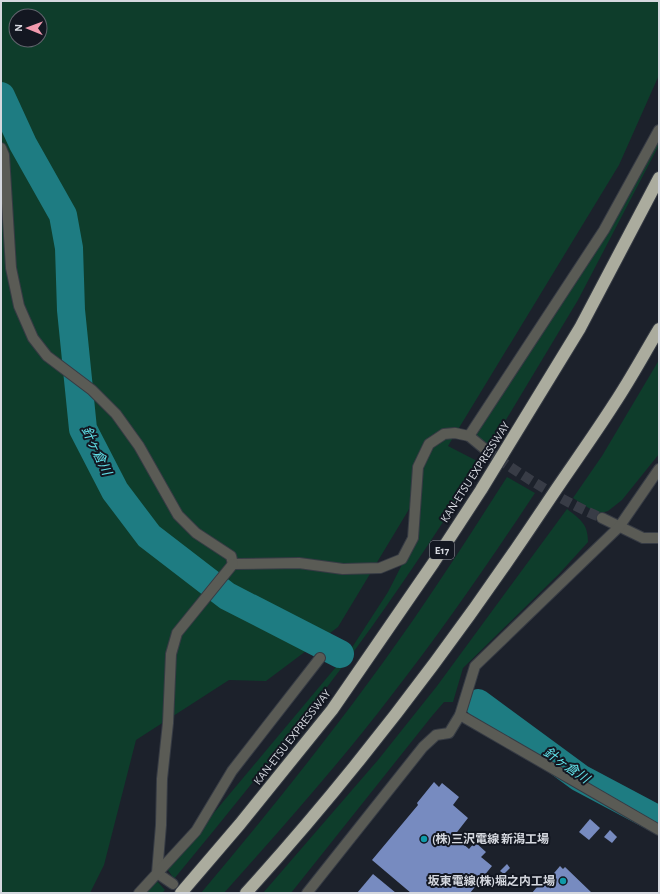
<svg xmlns="http://www.w3.org/2000/svg" width="660" height="894" font-family="'Alegreya Sans','Noto Sans JP',sans-serif">
<rect width="100%" height="100%" fill="#1c212b"/>
<g fill="#0e3d2b" fill-rule="evenodd">
<path d="M1,1H659V75L619,165L448,446L481,463C437,532 392,601 343,666C289,738 232,809 174,879L166,867L197,833L351,649L388,592L415,539L417,496L338,627L266,681L229,680L136,740L104,865L90,893H1ZM16,16H40V40H16Z"/>
<path d="M659,133V145L578,300L489,448L474,434Z"/>
<path d="M659,360V454L622,500L608,511L598,514L573,498L602,456Z"/>
<path d="M507,477L535,493C489,562 442,631 391,696C339,764 281,829 224,893H201C280,799 357,703 426,601C454,560 480,519 507,477Z"/>
<path d="M567,509C581,520 588,524 588,542L559,574L463,668L453,702H444L432,716L291,893H263L378,760L437,686Z"/>
<path d="M157,881L165,890L162,893H144Z"/>
</g>
<g fill="none" stroke-linecap="round" stroke-linejoin="round">
<g stroke="#1e7c82" stroke-width="28">
<path d="M1,96L23,144L63,215L69,248L71,310L83,429L115,491L149,536L227,596L340,654"/>
<path d="M478,703L580,778L659,820"/>
</g>
</g>
<g fill="#778bc0">
<path d="M434,782L439,787L442,783L459,797L453,805L468,818L454,836L469,849L475,842L486,852L481,857L492,866L470,893H411L372,860L418,805L417,803Z"/>
<path d="M590,819L600,828L589,840L579,832Z"/>
<path d="M610,830L617,837L612,843L604,837Z"/>
<path d="M507,864L510,868L504,874L500,871Z"/>
<path d="M560,866L563,869L565,867L592,893H532L541,882L544,885Z"/>
<path d="M373,874L396,893H357Z"/>
</g>
<g fill="none" stroke-linecap="round" stroke-linejoin="round">
<path stroke="#383c46" stroke-width="10" stroke-dasharray="10 5" stroke-linecap="butt" d="M486,450C519,474 565,503 602,518"/>
<defs>
<g id="minor">
<path d="M1,148L4,155L11,268L19,306L33,338L47,356L92,390L116,414L139,446L178,515L196,533L231,556L233,564"/>
<path d="M469,436L604,230L659,130"/>
<path d="M602,518L643,538H659"/>
<path d="M233,564L299,563L343,569L380,568L402,559L413,538L418,467L429,444L444,434L455,433L469,436L486,450"/>
<path d="M460,715L659,830"/>
<path d="M173,884L157,873L161,825L162,779L168,723L171,654L177,633L233,564"/>
<path d="M139,893L196,831L232,771L320,658"/>
<path d="M307,893L423,747L436,735L449,733L460,715L475,666L619,527L659,469"/>
</g>
<g id="highway">
<path d="M181,893L240,824L332,710L434,562L481,490L580,328L659,178"/>
<path d="M246,893C355,773 453,644 543,509C566,474 591,440 614,404C630,380 644,354 659,329"/>
</g>
</defs>
<use href="#minor" stroke="#363b44" stroke-width="12"/>
<use href="#highway" stroke="#363b44" stroke-width="14"/>
<use href="#minor" stroke="#5a5b55" stroke-width="10"/>
<use href="#highway" stroke="#abac9e" stroke-width="12"/>
</g>
<g fill="#0f9aa8" stroke="#131721" stroke-width="1.5">
<circle cx="424" cy="839" r="4"/>
<circle cx="563" cy="881" r="4"/>
</g>
<g text-anchor="middle" dominant-baseline="central" stroke-width="4" stroke-linejoin="round" paint-order="stroke">
<rect fill="#131721" stroke="#9b9ea6" stroke-width="1" x="430" y="541" width="24" height="18" rx="3"/>
<g font-size="11" font-weight="bold" fill="#d5d8df">
<text x="442" y="550">E17</text>
</g>
<g font-size="12" fill="#d5d8df" stroke="#131721">
<text transform="translate(475 472) rotate(-57)">KAN-ETSU EXPRESSWAY</text>
<text transform="translate(292 737) rotate(-52)">KAN-ETSU EXPRESSWAY</text>
</g>
<g font-size="12" font-weight="bold" fill="#d5d8df" stroke="#131721" text-anchor="start">
<text x="432" y="839">(株)三沢電線 新潟工場</text>
<text x="555" y="881" text-anchor="end">坂東電線(株)堀之内工場</text>
</g>
<g font-size="13" font-style="italic" fill="#62e3eb" stroke="#131721">
<text transform="translate(96 451) rotate(65)">針ヶ倉川</text>
<text transform="translate(566 766) rotate(35)">針ヶ倉川</text>
</g>
</g>
<rect width="660" height="894" fill="none" stroke="#d5d8df" stroke-width="4"/>
<g transform="translate(28 28) rotate(271)"><circle r="19" fill="#131721" stroke="#61646d"/>
<path d="M0-3L7 15L0 10L-7 15Z" fill="#f29aae"/>
<text y="-6" font-size="11" font-weight="bold" text-anchor="middle" fill="#d5d8df">N</text>
</g>
</svg>
